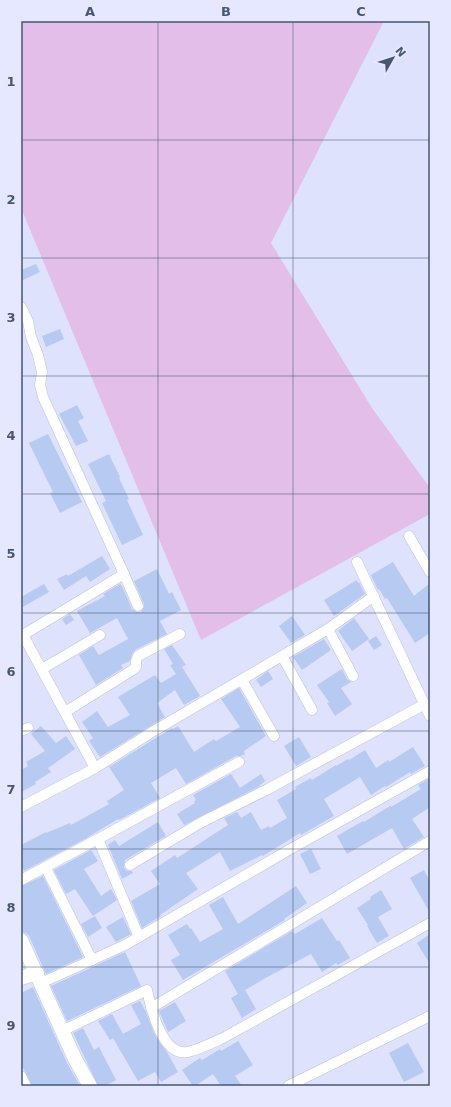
<svg xmlns="http://www.w3.org/2000/svg" width="451" height="1107" font-family="'DejaVu Sans',sans-serif">
<rect width="100%" height="100%" fill="#dfe2fc"/>
<path fill="#e3bee9" d="M21,21H384L271,243L372,408L430,488V514L201,640L21,208Z"/>
<g fill="#b7caf1">
<path d="M36,264L40,272L21,281V270Z"/>
<path d="M60,329L64,339L46,347L42,336Z"/>
<path d="M77,405L84,418L78,421L88,441L76,446L59,414Z"/>
<path d="M48,434L82,502L60,513L50,493L53,492L29,443Z"/>
<path d="M109,454L120,477L119,478L129,499L127,500L143,535L122,545L102,503L106,501L88,464Z"/>
<path d="M102,556L110,569L90,582L86,576L64,590L57,579L67,574L68,576Z"/>
<path d="M393,562L414,596L430,583V633L415,643L387,598L385,599L379,589L378,590L371,575Z"/>
<path d="M157,569L169,594L172,592L181,610L160,621L167,634L135,650L132,654L130,661L121,665L123,668L96,685L79,655L93,646L99,655L128,639L117,618L90,633L77,611L105,596L103,594L120,584L122,586L132,609L137,612H141L144,607V604L134,581Z"/>
<path d="M357,580L358,583L359,582L365,594L334,616L324,600Z"/>
<path d="M44,584L49,592L21,608V597Z"/>
<path d="M70,614L74,620L66,625L62,619Z"/>
<path d="M292,616L305,635L291,643L279,626Z"/>
<path d="M354,618L369,639L352,651L338,631Z"/>
<path d="M376,636L382,645L374,650L368,641Z"/>
<path d="M324,639L331,650L302,670L293,657Z"/>
<path d="M172,645L186,665L182,667L200,696L184,705L175,690L157,703L165,717L100,757L89,741L93,738L82,722L97,711L108,727L130,715L118,697L155,675L161,683L176,674L170,665L173,664L164,649Z"/>
<path d="M342,669L347,679L351,682L341,688L352,704L335,716L327,703L329,702L317,685Z"/>
<path d="M268,671L273,679L261,687L256,680Z"/>
<path d="M239,688L266,736L244,751L245,754L241,756H236L186,784L176,768L151,783L160,798L119,820L118,819L85,839L24,871L21,865V845L46,832V833L70,823L71,825L109,804L107,801L124,790L109,767L172,728L173,729L178,726L194,752L214,739L216,741L240,727L221,699Z"/>
<path d="M41,726L56,743L66,736L75,749L48,768L51,772L35,782L36,784L21,792V770L28,766L26,762L45,751L31,734Z"/>
<path d="M299,737L311,757L296,766L284,746Z"/>
<path d="M413,747L425,766L411,774L410,772L386,787L385,786L371,795L360,777L324,799L334,816L301,835L300,833L263,856L262,855L230,871L220,852L186,873L198,889L160,915L161,916L142,928L131,901L160,884L151,871L175,855L177,858L228,825L224,818L237,812L241,818L251,812L261,830L269,826L270,828L287,818L277,800L296,789L295,787L311,778L312,780L336,765V766L348,759L349,760L365,750L376,768L388,760L389,762Z"/>
<path d="M231,774L240,788L261,774L265,781L260,785V786L184,825L177,814L195,803L194,801L196,800L193,795Z"/>
<path d="M430,778V807L412,819L424,837L404,849L392,828L347,854L337,836L363,821L364,822L390,806L391,807L421,789L418,785Z"/>
<path d="M158,822L166,836L125,860L124,865V868L127,871H132L133,873L122,879L108,845L115,840L119,846Z"/>
<path d="M311,849L321,869L310,874L300,854Z"/>
<path d="M91,850L98,861L84,869L101,896L111,889L117,900L93,916L75,889L66,894L54,870Z"/>
<path d="M424,870L430,881V913L410,878Z"/>
<path d="M43,876L83,957L46,974L29,936L26,933L21,932V886Z"/>
<path d="M296,886L307,903L284,919L285,920L183,980L171,960L180,955L168,935L187,924L190,929L191,928L200,942L223,929L209,905L223,897L238,924Z"/>
<path d="M381,890L392,909L378,917L389,936L377,943L367,926L368,925L357,908L371,899L370,897Z"/>
<path d="M95,916L102,928L88,937L81,924Z"/>
<path d="M123,917L131,934L116,942L106,927Z"/>
<path d="M322,918L337,941L339,940L350,958L338,965L336,963L322,972L311,954L271,975L245,990L256,1009L242,1018L231,998L238,994L225,971L292,931L295,934Z"/>
<path d="M430,934V964L417,943Z"/>
<path d="M125,952L141,986L67,1021L51,986Z"/>
<path d="M33,987L67,1063L80,1086H32L21,1064V993Z"/>
<path d="M140,1001L146,1012L154,1033L160,1043L167,1052L178,1072L161,1082L155,1072L138,1081L113,1038L110,1040L98,1021L112,1014L123,1034L141,1024L131,1005Z"/>
<path d="M175,1002L186,1021L168,1032L159,1011Z"/>
<path d="M83,1028L94,1050L99,1047L116,1080L105,1086H98L73,1033Z"/>
<path d="M238,1041L253,1065L235,1076L242,1086H221L213,1074L195,1086H193L182,1070L200,1058L202,1060L220,1049L221,1051Z"/>
<path d="M408,1043L424,1072L404,1082L389,1053Z"/>
</g>
<g fill="none" stroke-linecap="round" stroke-linejoin="round">
<defs>
<g id="street">
<path d="M21,307L28,321L31,337L38,355L42,372L40,385L43,397L124,574L23,635L95,768"/>
<path d="M409,536L430,572"/>
<path d="M357,562L430,716"/>
<path d="M124,574L138,606"/>
<path d="M328,629L353,676"/>
<path d="M282,656L312,710"/>
<path d="M42,669L100,635"/>
<path d="M242,680L274,736"/>
<path d="M65,712L131,671L136,667V661L138,656L180,634"/>
<path d="M21,731L28,728"/>
<path d="M21,807L95,768L152,732L328,629L374,596"/>
<path d="M98,839L239,762"/>
<path d="M130,865L200,823L268,789L425,704"/>
<path d="M46,868L92,960"/>
<path d="M21,880L98,839L139,937"/>
<path d="M41,983L125,945L287,851L430,771"/>
<path d="M151,1008L430,841"/>
<path d="M62,1031L147,990C151,1008 162,1057 188,1052C200,1049 212,1043 223,1038L430,923"/>
<path d="M21,1076L26,1086"/>
<path d="M288,1086L430,1016"/>
</g>
<g id="secondary">
<path d="M21,940L75,1059L90,1086"/>
<path d="M21,978L37,973"/>
</g>
</defs>
<use href="#street" stroke="#b9c2dc" stroke-width="11"/>
<use href="#secondary" stroke="#b6c2e1" stroke-width="15"/>
<use href="#street" stroke="#fff" stroke-width="10"/>
<use href="#secondary" stroke="#fff" stroke-width="14"/>
</g>
<path fill="none" stroke="#475772" stroke-width="1" stroke-opacity="0.55" d="M158,21V1086M293,21V1086M21,140H430M21,258H430M21,376H430M21,494H430M21,613H430M21,731H430M21,849H430M21,967H430"/>
<rect width="451" height="1107" fill="none" stroke="#e5e8ff" stroke-width="44"/>
<g transform="translate(393 58) rotate(51)" stroke="#e5e8ff" stroke-width="3" paint-order="stroke">
<path d="M0-3L7 15L0 10L-7 15Z" fill="#475772"/>
<text y="-6" font-size="11" font-weight="bold" text-anchor="middle" fill="#475772">N</text>
</g>
<rect x="22" y="22" width="407" height="1063" fill="none" stroke="#475772" stroke-width="1.5"/>
<g font-size="13" text-anchor="middle" font-weight="bold" fill="#475772">
<text x="90" y="16">A</text>
<text x="226" y="16">B</text>
<text x="361" y="16">C</text>
<text x="11" y="86">1</text>
<text x="11" y="204">2</text>
<text x="11" y="322">3</text>
<text x="11" y="440">4</text>
<text x="11" y="558">5</text>
<text x="11" y="676">6</text>
<text x="11" y="794">7</text>
<text x="11" y="912">8</text>
<text x="11" y="1030">9</text>
</g>
</svg>
